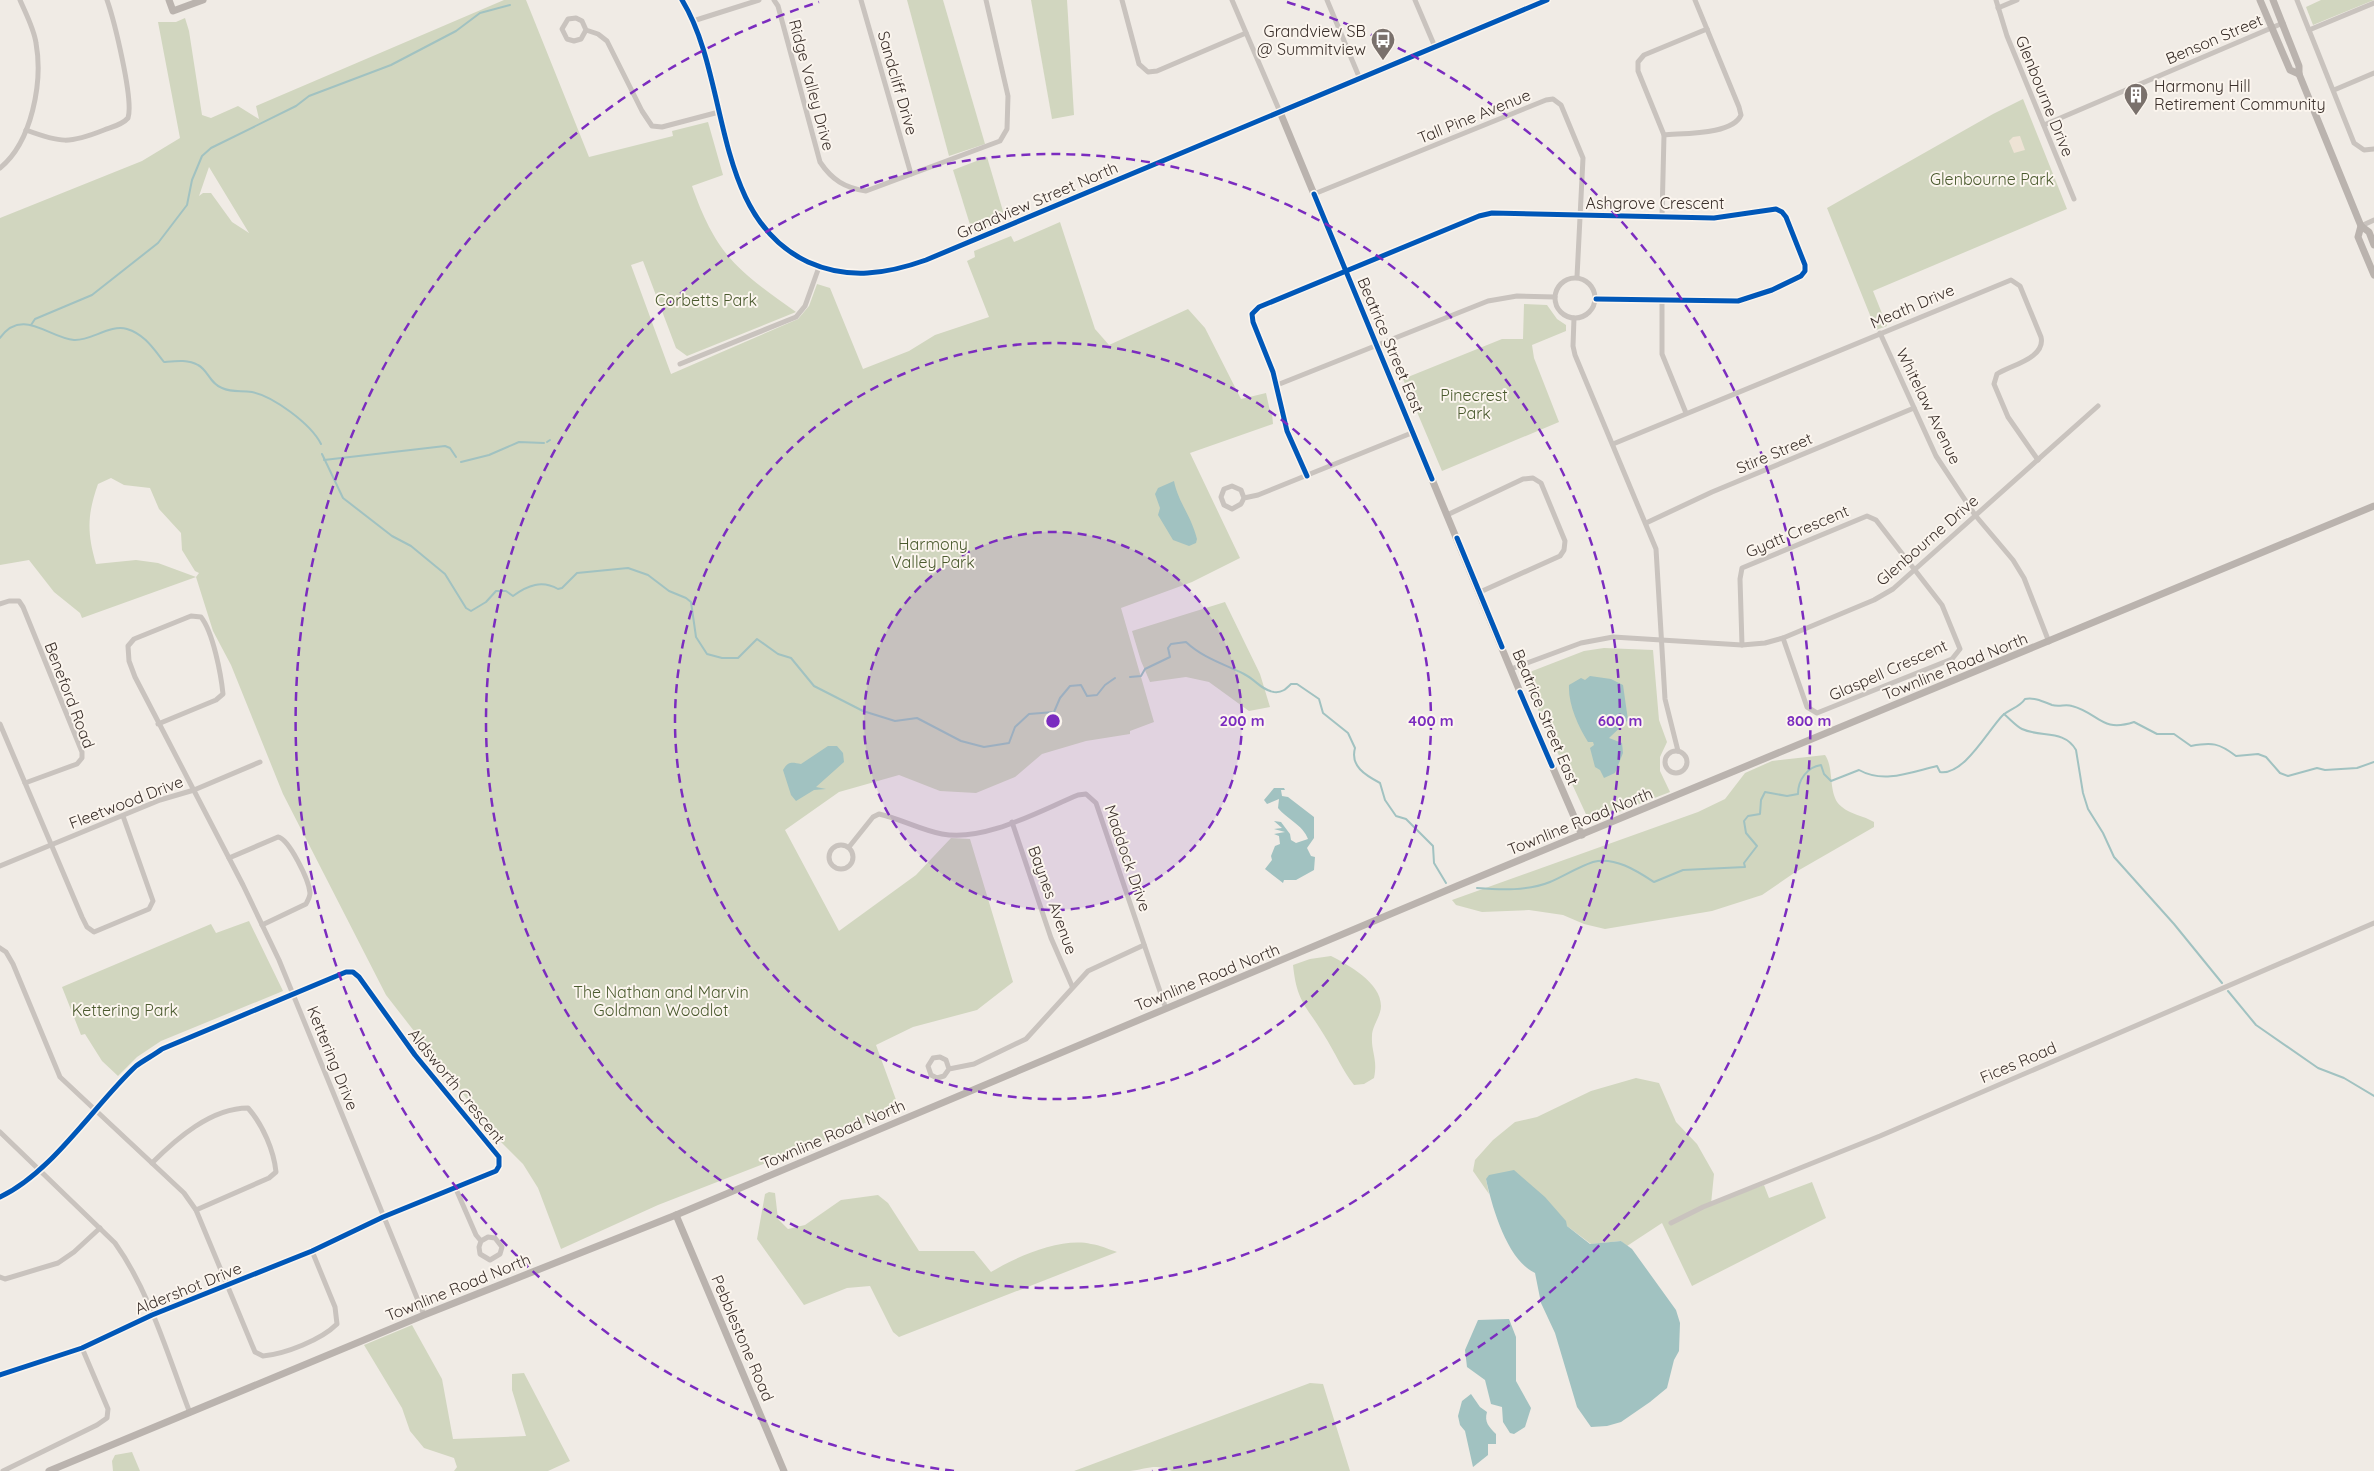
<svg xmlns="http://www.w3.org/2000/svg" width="2374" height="1471" font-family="Quicksand,sans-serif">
<rect width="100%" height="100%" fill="#f0ebe5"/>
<g fill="#d1d6bf" fill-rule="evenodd">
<path d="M504,0H526L589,157L673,136L672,131L708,122L723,175L692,186C716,255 738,271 796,312L687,356L676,348L643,261L631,265L671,374L798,319L809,306L817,284L830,288L863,369L909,351L935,335L989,317L967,261L975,257L974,251L1011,236L1014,242L1060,222L1095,329L1109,345L1188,309L1205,328L1241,399L1266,393L1270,411L1272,413L1273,424L1190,453L1240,558L1192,582L1121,608L1154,722L1130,731V734L1086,741L1042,754L1015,777L976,793L940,791L899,775L839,792L785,830L839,931L916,875L951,838L970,839L1013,982L977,1010L913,1027L876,1045L899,1108L833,1137L658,1205L561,1249L538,1188L523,1164L498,1139L386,995L283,794L231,665L213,631L196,577L82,618L80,613L54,592L29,560L0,565V218L142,161L180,138L158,22H176L185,18L189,31L202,115L211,118L238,106L259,119L256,106ZM209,167L249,233L232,222L211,193H203L199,196ZM111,478L124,485L150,488L159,509L181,533L182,550L195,571L199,573L196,577L158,563L136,560L96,564C87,533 87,515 98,484Z"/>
<path d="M907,0H943L985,144L949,156Z"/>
<path d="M1031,0H1067L1074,115L1052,119Z"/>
<path d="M2321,0H2374L2313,25L2306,7Z"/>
<path d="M2023,99L2067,209L1873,291L1887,326L1876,330L1827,208L1993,114Z"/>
<path d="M987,157L1005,218L972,231L953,170Z"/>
<path d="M1524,304L1547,305L1557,319L1566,325V331L1532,345L1534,358L1559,422L1442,471L1403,379L1502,339H1523Z"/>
<path d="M1225,602L1260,674L1270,707L1249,711L1209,682L1186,677L1150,682L1141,661L1132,631Z"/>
<path d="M1604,648L1653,650L1659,720L1667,742L1660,757V771L1670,792L1590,823L1522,675L1584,651Z"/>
<path d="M1825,755C1835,769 1827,796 1842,807C1850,814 1864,816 1874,822V827L1794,873L1762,895L1712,911L1605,929L1584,924L1563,915L1529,910L1482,912L1456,905L1452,900L1698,812L1725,799L1745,773L1772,761Z"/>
<path d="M249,921L283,991L161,1041L137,1057L118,1076L102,1061L85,1034L81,1035L62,987L211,924L216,933Z"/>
<path d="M1331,956C1349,965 1381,983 1381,1006C1381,1016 1372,1026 1372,1036C1371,1052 1378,1059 1374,1078L1364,1084L1354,1085C1342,1070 1335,1052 1324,1035C1306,1005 1297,1003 1293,965L1310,959Z"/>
<path d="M1636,1078L1659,1083L1676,1122L1697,1144L1714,1174L1711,1204L1764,1185L1769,1198L1812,1182L1826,1218L1692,1286L1662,1223L1627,1246L1621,1241L1591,1244L1567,1226L1486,1179L1489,1194L1473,1171L1475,1160L1493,1140L1515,1122L1537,1117L1591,1091Z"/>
<path d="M769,1192L775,1193L778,1219L788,1229L805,1225L841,1200L878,1195L888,1203L919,1251H974L991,1272C1015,1257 1062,1237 1091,1244C1100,1245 1108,1249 1117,1252L899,1337L893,1332L870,1286L847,1288L804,1305L757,1239L765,1194Z"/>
<path d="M412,1325L442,1379L453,1439L526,1436L512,1390V1374L524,1373L570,1461L548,1471H454L457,1467L454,1458L424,1448L410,1431L402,1408L364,1345Z"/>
<path d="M1310,1383L1323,1384L1350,1471H1172C1157,1463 1146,1469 1130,1471C1112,1471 1092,1471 1074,1471Z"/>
<path d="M132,1452L140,1471H113L112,1461L115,1455Z"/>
</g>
<path fill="#eee3d5" d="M2020,136L2025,150L2014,153L2009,141L2013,137Z"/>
<g fill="#a1c2c1">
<path d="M1174,481C1178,502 1191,515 1197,539L1196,543L1189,546L1173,540L1158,515L1160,508L1155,494L1158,488Z"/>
<path d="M1590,676L1611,679L1623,685L1628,720L1609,738L1622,743L1623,753L1615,773L1604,778L1600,770L1595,767L1590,748L1594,745L1593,742H1588C1578,726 1568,704 1569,685L1581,678L1585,680Z"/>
<path d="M828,746H837L843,753L844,762L816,787L826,789L814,790L796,801L791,795L783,770C788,761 792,762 801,764Z"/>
<path d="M1274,788H1284L1285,790H1281L1282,796L1288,797L1314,817V838L1307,848L1311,856L1315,857L1314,870L1296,880H1284L1283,883L1265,869L1272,860L1271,856L1275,846L1280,844L1279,836L1274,834L1285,832L1274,829L1282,828L1274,821L1281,822L1290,834L1291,840L1296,843L1308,839C1303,825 1287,819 1278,808L1279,799L1267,804L1264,800Z"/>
<path d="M1514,1170L1545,1197L1566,1221L1567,1226L1590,1244L1621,1241L1632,1249L1676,1310L1680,1323L1679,1351L1674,1360L1667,1388L1650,1402L1621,1422L1607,1426L1591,1427L1577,1407L1555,1333L1541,1303L1535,1273C1507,1260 1492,1207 1486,1179L1489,1175Z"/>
<path d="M1509,1319L1516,1337V1381L1531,1408L1525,1427L1514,1434L1510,1433L1503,1422L1502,1407L1491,1404L1485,1380L1467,1367L1465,1350L1478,1320Z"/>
<path d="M1471,1394L1480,1407L1487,1412C1484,1422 1489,1427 1496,1434V1444H1488V1455L1473,1467L1465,1431L1460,1425L1458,1416L1462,1401Z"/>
</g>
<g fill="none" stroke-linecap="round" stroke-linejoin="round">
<g stroke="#a1c2c1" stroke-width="2">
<path d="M31,325L35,319L92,295L158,243L187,205L192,180L202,156L211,148L296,106L309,96L391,65L456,31L480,13L510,5"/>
<path d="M0,338C22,307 49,338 74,340C91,341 110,324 127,329C144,334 153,348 164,362C175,361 188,359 198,365C208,370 210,384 222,388C233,393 241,390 252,392C273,396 311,424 321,444"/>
<path d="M547,442L550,440"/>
<path d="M322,454L343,498L392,536L411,546L445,574L466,608L471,611L486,602L496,591H506L513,596C528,585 542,580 558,589L562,588L577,573L628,568L648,575L669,591L686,598L691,602L696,637L707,654L722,658H738L757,639L778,654L791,658L814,686L863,711L895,721L917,718L961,741L984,747L1009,743L1015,727L1029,714L1054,712L1060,698L1070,686L1081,685L1087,696L1097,695L1105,685L1115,678"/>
<path d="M324,460L445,446L450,448L456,457"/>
<path d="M461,462L489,455L519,442L544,443"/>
<path d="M1130,677L1141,676L1145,669L1170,657L1168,648L1171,644L1186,642C1203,658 1224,664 1244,674C1256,680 1261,690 1274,692C1282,693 1286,689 1291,684H1297L1319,699L1323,713L1348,733L1355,748C1350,766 1365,775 1380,783L1385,800L1396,816L1406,819L1433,846L1434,863L1446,883"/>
<path d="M2004,714C2010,719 2016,726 2022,729C2041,738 2064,729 2076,750L2083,793L2088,809L2103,833L2114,857L2174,924L2222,983"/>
<path d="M1477,888C1501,890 1528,891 1550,882C1564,876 1578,867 1593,862C1614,856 1637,871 1654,882L1683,870L1745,867L1744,863L1757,846L1746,833L1744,821L1748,816L1760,814L1761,800L1765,792L1787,796L1798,794C1798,780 1807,767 1821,765L1824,774L1831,781L1859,770C1884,784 1911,772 1937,766L1940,772C1964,776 1988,730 2003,715C2010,709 2020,707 2025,699C2035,697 2044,702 2052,705C2059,707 2066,704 2072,706C2099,713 2101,733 2134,722L2157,734H2174L2191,746C2212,742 2219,743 2236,756L2258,754L2266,757L2280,773L2288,776L2317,768L2325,770L2357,768L2374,762"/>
<path d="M2228,991L2256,1025L2318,1068L2344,1078L2374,1096"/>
</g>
<g stroke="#c9c3be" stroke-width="5">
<path d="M774,0L778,6L820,162C832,180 845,188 866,191L1000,141L1007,129L1008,96L986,0"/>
<path d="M861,0L911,174"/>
<path d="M1122,0L1139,64L1148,72L1157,71L1246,33"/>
<path d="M1232,0L1280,112"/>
<path d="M1327,0L1360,79"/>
<path d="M1415,0L1435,47"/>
<path d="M1996,0L2007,36L2074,199"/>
<path d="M2297,0L2354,143L2364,150L2374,149"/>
<path d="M1998,8L2017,0"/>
<path d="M693,21L759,0"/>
<path d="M586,30L581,39L574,41L567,39L562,29L568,19L576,18L582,21L586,30L598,34L607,41L642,111L652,126L662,127L719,112"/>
<path d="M2309,30L2374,3"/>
<path d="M2334,90L2374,73"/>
<path d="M2044,125L2283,23"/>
<path d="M26,130C61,143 69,144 104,130C112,127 122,125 128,118C134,100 114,20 107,0"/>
<path d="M1664,135C1682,133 1733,135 1741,115L1739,107L1695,0"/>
<path d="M0,168C32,142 43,82 36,43C34,29 26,14 20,0"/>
<path d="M1314,194L1546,100L1553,99L1561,105L1583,158L1577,277"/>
<path d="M1662,217L1664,135L1638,71V62L1644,55L1707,29"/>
<path d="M2361,226L2374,220"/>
<circle cx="1575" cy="298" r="20"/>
<path d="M1662,300V354L1686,413"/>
<path d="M1574,318L1573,346L1575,355L1656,549L1665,699L1678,751"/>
<path d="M1880,333L1936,456L1975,515L2013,560L2024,578L2049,642"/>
<path d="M680,364L796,317L805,306L819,267"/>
<path d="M1277,385L1488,301L1517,296L1555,297"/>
<path d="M1613,444L2011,280L2020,286L2041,337C2046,358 2011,365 1997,374L1994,384L2008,417L2038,460"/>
<path d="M1307,476L1287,431L1273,372L1253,322L1252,314L1259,307L1479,216L1492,213L1714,218L1776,209L1782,212L1786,217L1805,265V271L1801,276L1772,290L1738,301L1596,299"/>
<path d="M1244,498L1241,504L1232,509L1224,505L1221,497L1224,489L1232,486L1241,490L1244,498L1258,495L1414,432"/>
<path d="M1447,515L1523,479L1533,478L1541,483L1565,541L1564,550L1560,556L1480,592"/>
<path d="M1646,523L1712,492L1914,408"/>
<path d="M0,604L9,601H19L23,607L82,752V758L77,764L25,783"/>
<path d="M1742,645L1740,579L1742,568L1867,516L1876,520L1942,605L1960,649L1952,659L1817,713L1807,707L1783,638"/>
<path d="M1511,669L1581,643L1613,637L1742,645L1765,643L1783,638L1874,600L1893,589L2098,406"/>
<path d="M0,724L82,917L87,927L94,932L149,909L153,901L123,816"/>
<path d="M158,724L216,700L223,694C221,674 213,632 201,617L191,616L134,639L128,646L129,661L135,677L243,885L279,960L424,1315"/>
<circle cx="1676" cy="762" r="11"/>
<path d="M1012,822L1051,938L1072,986"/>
<circle cx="841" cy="857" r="12"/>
<path d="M849,847L873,817L879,814C901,819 921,830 942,834C985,842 1039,811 1078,795L1086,794L1096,803L1166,1009"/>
<path d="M229,858L278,837C289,839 309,880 310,893C310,897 308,900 306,904L262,925"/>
<path d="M0,866L160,800L194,790L260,762"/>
<path d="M0,948L6,952L13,964L60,1077L184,1193L196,1210L255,1352L263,1356C285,1354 321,1340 337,1324L335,1307L312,1251"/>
<path d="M949,1069L944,1076L937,1078L931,1075L928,1066L933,1058L940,1057L946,1060L949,1069L974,1064L1026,1039L1088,971L1144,945"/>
<path d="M0,1132L115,1243C150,1292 168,1356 190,1413"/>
<path d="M152,1163C176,1139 211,1108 248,1108C263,1125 274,1151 276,1172L269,1178L196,1210"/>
<path d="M456,1189L476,1235L481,1241L479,1247L480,1254L490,1260L500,1254L502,1247L495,1238L488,1237L481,1241"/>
<path d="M0,1197C52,1173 95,1104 136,1066C144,1060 154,1055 162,1049L346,972H353L359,977L415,1055L499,1157V1166L496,1171L383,1217L312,1251L152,1315L82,1348L0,1375"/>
<path d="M1671,1223L1703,1207L1880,1136L2374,923"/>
<path d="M0,1277L5,1279L58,1263L74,1252L100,1228"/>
<path d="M3,1471L97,1425L107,1418L108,1409L82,1348"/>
</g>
<g stroke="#bab3ae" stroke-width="7">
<path d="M169,0L173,11L203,0"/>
<path d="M682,0C731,80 711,217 808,262C848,280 887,274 926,260L1547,0"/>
<path d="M2260,0L2290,70L2299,74"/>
<path d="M2273,0L2299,66V74L2361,226L2369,232L2374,245"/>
<path d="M1280,112L1520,692L1582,835"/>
<path d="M2361,226L2358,237L2374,275"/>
<path d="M676,1215L784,1471"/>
<path d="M49,1471L424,1315L676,1215L1457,886L2374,506"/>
</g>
<defs>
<g id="cycleway">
<path d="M682,0C731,80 711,217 808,262C848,280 887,274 926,260L1547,0"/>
<path d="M1314,194L1432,479"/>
<path d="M1307,476L1287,431L1273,372L1253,322L1252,314L1259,307L1479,216L1492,213L1714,218L1776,209L1782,212L1786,217L1805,265V271L1801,276L1772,290L1738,301L1596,299"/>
<path d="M1457,538L1502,647"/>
<path d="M1520,692L1552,766"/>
<path d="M0,1197C52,1173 95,1104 136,1066C144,1060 154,1055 162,1049L346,972H353L359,977L415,1055L499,1157V1166L496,1171L383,1217L312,1251L152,1315L82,1348L0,1375"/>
</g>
</defs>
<use href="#cycleway" stroke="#fbf5ee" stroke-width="8"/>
<use href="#cycleway" stroke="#0057b8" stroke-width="5"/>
</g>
<circle cx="1053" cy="721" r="189" fill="#7b2cbf" fill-opacity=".12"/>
<g fill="none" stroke="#7b2cbf" stroke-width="2.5" stroke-dasharray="9 6">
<circle cx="1053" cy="721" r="189"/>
<circle cx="1053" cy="721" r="378"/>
<circle cx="1053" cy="721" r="567"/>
<path d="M954 1471A756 756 0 0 1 819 2M1287 2A756 756 0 0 1 1152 1471"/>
</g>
<defs>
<symbol id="bus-pin" viewBox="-11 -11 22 30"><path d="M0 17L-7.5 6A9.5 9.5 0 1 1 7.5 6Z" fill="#7a716c" stroke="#fbf5ee"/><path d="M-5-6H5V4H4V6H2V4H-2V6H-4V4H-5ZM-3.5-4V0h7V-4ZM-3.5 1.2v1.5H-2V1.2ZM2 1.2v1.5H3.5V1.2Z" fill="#fff"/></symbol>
<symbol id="building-pin" viewBox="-11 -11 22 30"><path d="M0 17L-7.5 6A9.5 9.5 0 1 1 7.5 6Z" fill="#7a716c" stroke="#fbf5ee"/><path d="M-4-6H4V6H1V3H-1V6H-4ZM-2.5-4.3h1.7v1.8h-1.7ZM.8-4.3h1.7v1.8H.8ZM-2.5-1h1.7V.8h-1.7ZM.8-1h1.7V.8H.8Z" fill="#fff"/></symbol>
</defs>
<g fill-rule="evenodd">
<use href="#bus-pin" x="1369" y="26" width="28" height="38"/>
<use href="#building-pin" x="2122" y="81" width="28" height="38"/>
</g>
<g text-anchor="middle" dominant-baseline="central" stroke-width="4" stroke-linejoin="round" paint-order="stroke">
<g font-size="16" fill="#3b302b" stroke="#fbf5ee" text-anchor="end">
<text x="1366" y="31">Grandview SB<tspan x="1366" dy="18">@ Summitview</tspan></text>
<text x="2154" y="86" text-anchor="start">Harmony Hill<tspan x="2154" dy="18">Retirement Community</tspan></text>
</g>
<g font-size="16" fill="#3b302b" stroke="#fbf5ee">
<text transform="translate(2214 39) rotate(-23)">Benson Street</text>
<text transform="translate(898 83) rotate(74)">Sandcliff Drive</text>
<text transform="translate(812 85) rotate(75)">Ridge Valley Drive</text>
<text transform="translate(2045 96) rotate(68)">Glenbourne Drive</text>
<text transform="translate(1474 116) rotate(-22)">Tall Pine Avenue</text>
<text transform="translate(1037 200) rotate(-23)">Grandview Street North</text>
<text x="1655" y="203">Ashgrove Crescent</text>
<text transform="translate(1912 306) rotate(-23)">Meath Drive</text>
<text transform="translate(1391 345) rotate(67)">Beatrice Street East</text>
<text transform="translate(1929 406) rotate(64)">Whitelaw Avenue</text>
<text transform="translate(1774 453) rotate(-23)">Stire Street</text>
<text transform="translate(1797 531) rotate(-23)">Gyatt Crescent</text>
<text transform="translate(1927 540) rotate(-41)">Glenbourne Drive</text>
<text transform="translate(1955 666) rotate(-22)">Townline Road North</text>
<text transform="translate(1888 670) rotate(-24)">Glaspell Crescent</text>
<text transform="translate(70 695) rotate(69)">Beneford Road</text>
<text transform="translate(1546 717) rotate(67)">Beatrice Street East</text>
<text transform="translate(126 802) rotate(-21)">Fleetwood Drive</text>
<text transform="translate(1580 821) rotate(-22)">Townline Road North</text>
<text transform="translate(1128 858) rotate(71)">Maddock Drive</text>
<text transform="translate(1053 900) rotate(70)">Baynes Avenue</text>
<text transform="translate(1207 977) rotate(-22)">Townline Road North</text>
<text transform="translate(333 1058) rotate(68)">Kettering Drive</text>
<text transform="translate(2018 1062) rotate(-23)">Fices Road</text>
<text transform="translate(457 1086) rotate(51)">Aldsworth Crescent</text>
<text transform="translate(833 1134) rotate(-23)">Townline Road North</text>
<text transform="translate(458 1287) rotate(-22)">Townline Road North</text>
<text transform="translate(188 1288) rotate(-22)">Aldershot Drive</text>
<text transform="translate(743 1338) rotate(67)">Pebblestone Road</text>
</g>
<g font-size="16" fill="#4a5a2e" stroke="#fbf5ee">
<text x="1992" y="179">Glenbourne Park</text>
<text x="706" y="300">Corbetts Park</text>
<text x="1474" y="395">Pinecrest<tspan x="1474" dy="18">Park</tspan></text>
<text x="933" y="544">Harmony<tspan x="933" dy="18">Valley Park</tspan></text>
<text x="661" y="992">The Nathan and Marvin<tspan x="661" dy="18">Goldman Woodlot</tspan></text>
<text x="125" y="1010">Kettering Park</text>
</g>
</g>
<circle cx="1053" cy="721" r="8" fill="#7b2cbf" stroke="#fbf5ee" stroke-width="2.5"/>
<g font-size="15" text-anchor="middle" font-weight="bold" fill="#7b2cbf" stroke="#fbf5ee" stroke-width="4" stroke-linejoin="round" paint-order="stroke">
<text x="1242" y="726">200 m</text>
<text x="1431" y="726">400 m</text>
<text x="1620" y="726">600 m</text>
<text x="1809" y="726">800 m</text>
</g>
</svg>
